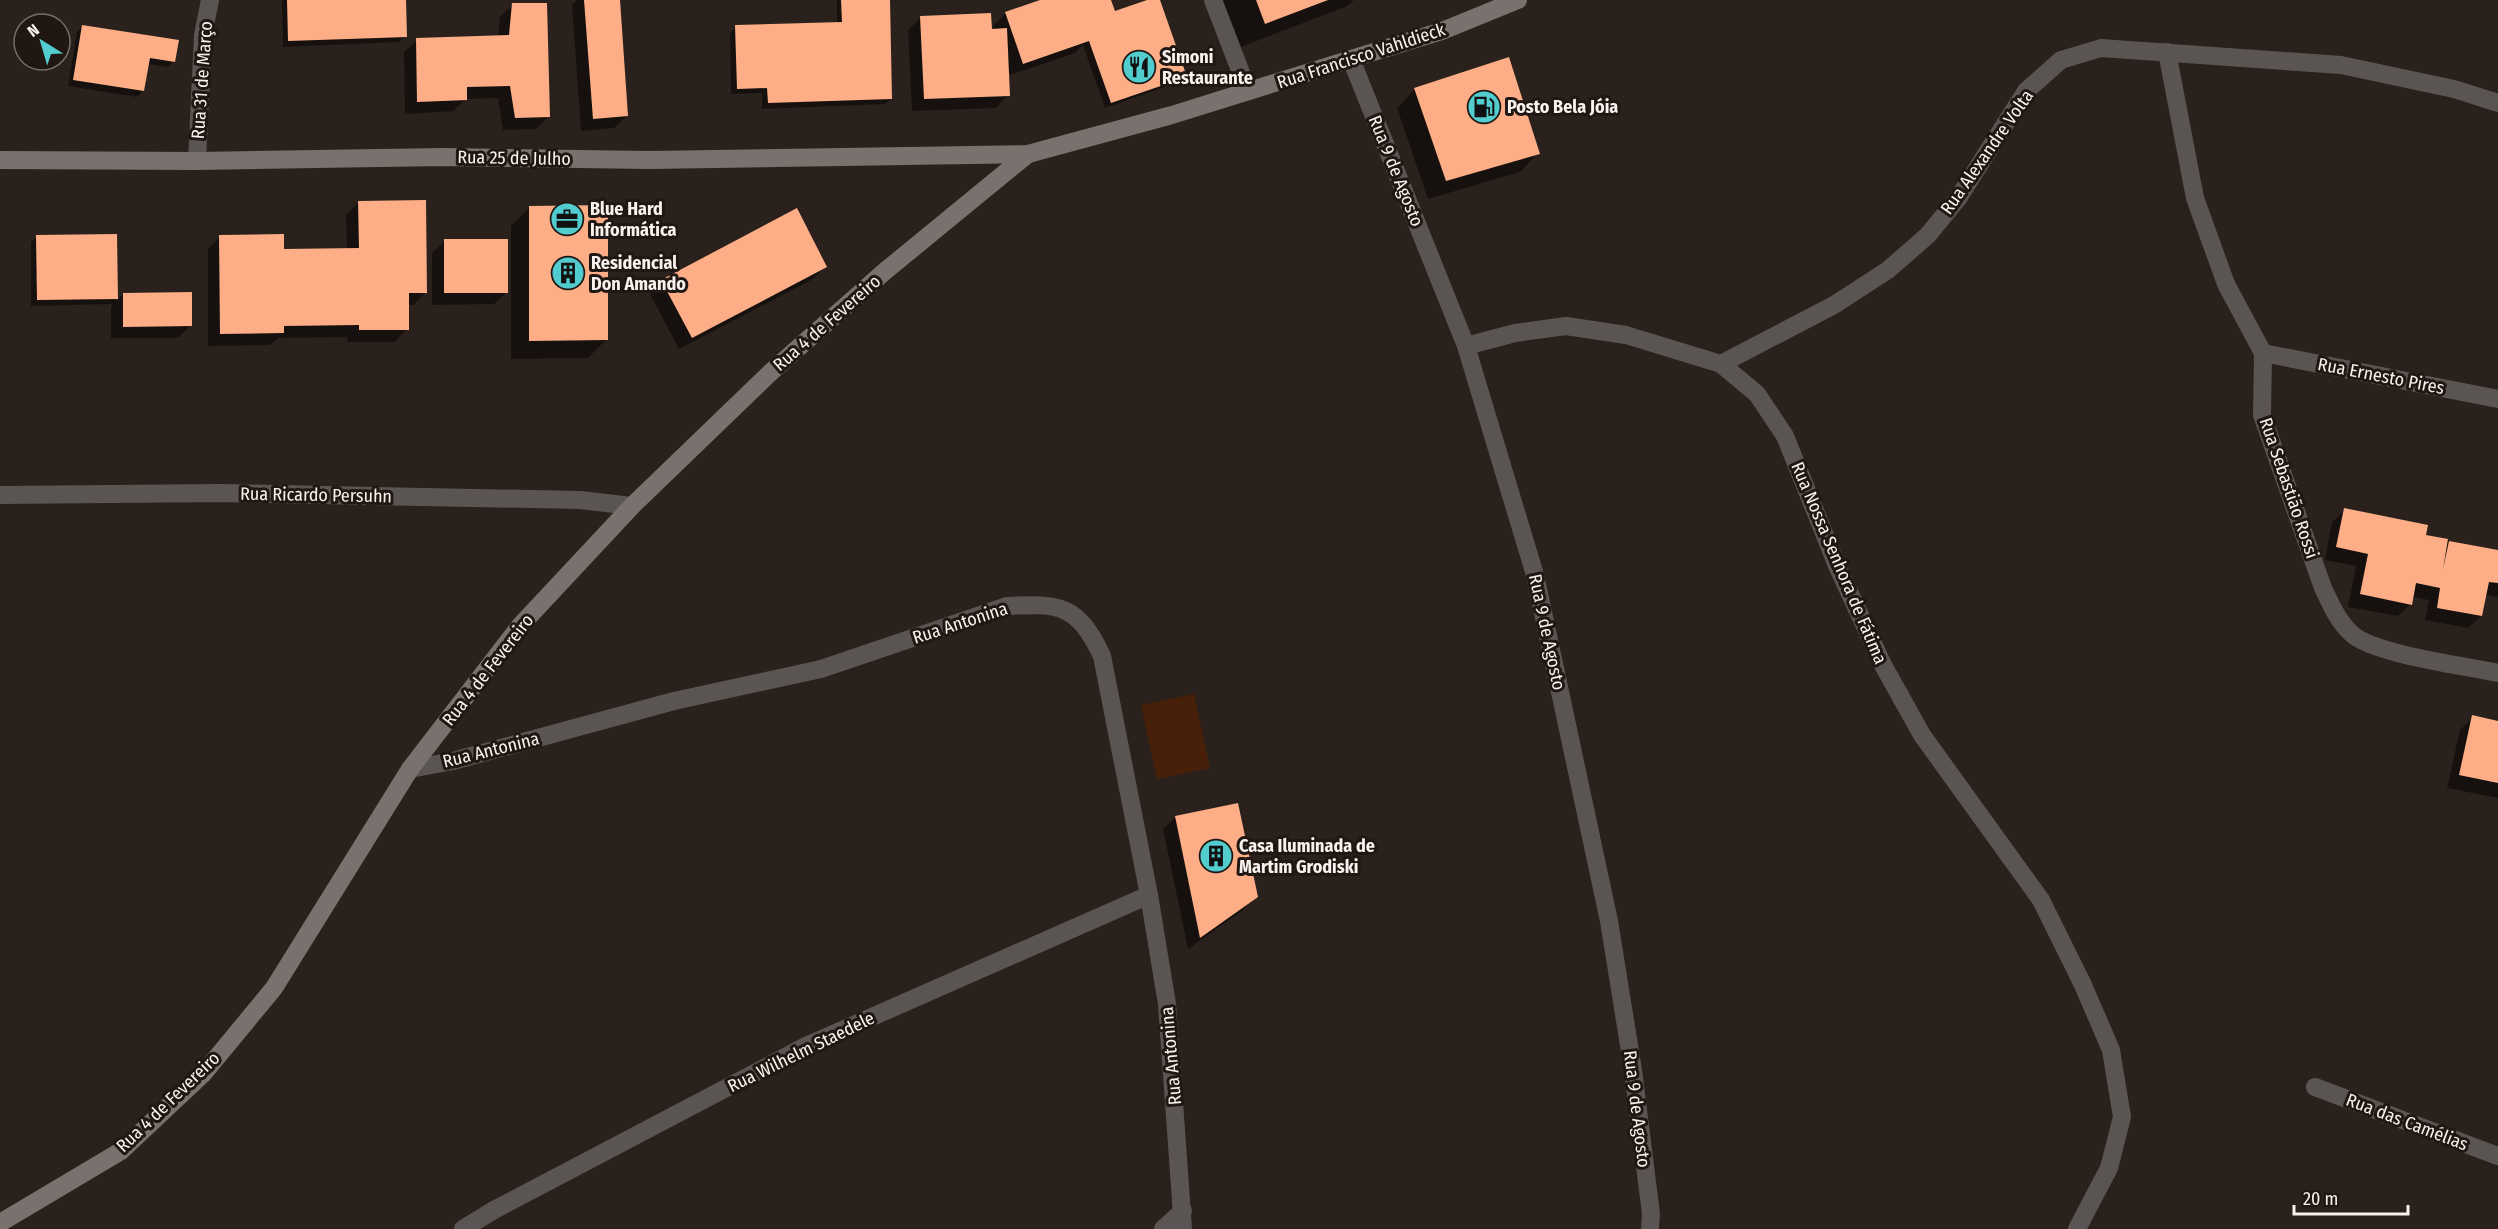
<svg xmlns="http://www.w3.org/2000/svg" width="2498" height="1229" font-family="'Fira Sans Condensed',sans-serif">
<rect width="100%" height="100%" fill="#2a211c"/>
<path fill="#482009" d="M1194,694L1210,768L1157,779L1141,705Z"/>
<g fill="#0007">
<path d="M282,0H404L405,36L399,42L283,47Z"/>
<path d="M577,0H618L627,116L614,128L581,131L572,5Z"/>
<path d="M837,0H888L891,99L885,104L762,109V93L731,94L730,33L736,27L837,24Z"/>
<path d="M1045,0H1109L1114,13L1152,0H1159L1185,76L1179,82L1105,108L1083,45L1075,53L1010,75L1008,69V95L996,108L912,111L908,30L921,17L995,30L993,26L1006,13Z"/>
<path d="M1223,0H1354L1347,6L1241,47Z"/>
<path d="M513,5L549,116L536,129L503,130L498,98L466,99L453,111L405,114L404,52L417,40L498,37L500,17Z"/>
<path d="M83,26L174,61L168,67L148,64L143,91L137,97L68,86L77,32Z"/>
<path d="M1415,89L1538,153L1520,172L1428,199L1397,108Z"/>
<path d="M359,202L425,293L413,305H407V329L395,342H347L348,337L278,338L270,345L208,346V249L220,237L282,251L347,250L346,215Z"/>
<path d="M529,208L607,339L588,358L511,359V226Z"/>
<path d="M116,236V301L123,295L191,325L178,338H111V307L113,304L31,306V242L37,237Z"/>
<path d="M445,241L507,292L494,304L432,305V253Z"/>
<path d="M825,266L813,279L679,349L650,294L662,282Z"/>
<path d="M2345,510L2424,536L2498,551V597L2485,595L2481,616L2468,628L2425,620L2429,600L2412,597L2411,604L2398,616L2348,607L2356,566L2325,560L2332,522Z"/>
<path d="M2473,717L2498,722V798L2447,788L2460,730Z"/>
<path d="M1176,817L1256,897L1243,910L1188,949L1163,829Z"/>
</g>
<g fill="#fdae87">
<path d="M287,0H406L407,37L288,41Z"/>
<path d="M584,0H620L628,116L593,119Z"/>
<path d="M841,0H890L892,99L768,103L767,88L737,89L735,25L842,22Z"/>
<path d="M1040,0H1111L1115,11L1147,0H1160L1187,77L1111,103L1089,41L1023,64L1005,12Z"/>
<path d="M1256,0H1328L1265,24Z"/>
<path d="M512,3H547L550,117L515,118L510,86L467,87V100L417,102L416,38L509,35Z"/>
<path d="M991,13L992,29L1007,28L1010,96L924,99L920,16Z"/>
<path d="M82,25L179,40L175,62L150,58L144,91L73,80Z"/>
<path d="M1509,57L1540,154L1446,181L1414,88Z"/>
<path d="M426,200L427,293H409V330H359V325L284,326V333L220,334L219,235L284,234V249L359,248L358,201Z"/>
<path d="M608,205V340L529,341V206Z"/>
<path d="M797,208L827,267L692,338L661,280Z"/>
<path d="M117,234L118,299L37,300L36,235Z"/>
<rect x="444" y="239" width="64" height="54"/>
<path d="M192,292V326L123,327V293Z"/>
<path d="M2344,508L2428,525L2426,535L2448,539L2443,569L2449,541L2498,550V583L2489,582L2482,616L2437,608L2440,588L2416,583L2412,605L2360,594L2368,554L2336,547Z"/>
<path d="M2472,715L2498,721V783L2459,775Z"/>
<path d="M1238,803L1258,897L1200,938L1175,816Z"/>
</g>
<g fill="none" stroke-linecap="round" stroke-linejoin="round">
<g stroke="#5a5553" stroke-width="18">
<path d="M1213,0L1248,91"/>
<path d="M2167,52L2195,198L2226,284L2263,353L2262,415L2323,588C2331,604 2338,622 2352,634C2373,654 2466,666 2498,673"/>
<path d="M1351,59L1466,346L1535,575L1609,921L1633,1070L1651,1214L1650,1229"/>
<path d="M197,161L203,35L210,0"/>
<path d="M1466,346L1515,333L1566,326L1626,335L1721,364L1757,394L1785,436L1838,568L1883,665L1922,735L2041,900L2083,985L2111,1050L2122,1117L2109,1168L2077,1229"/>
<path d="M2263,353L2498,399"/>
<path d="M1721,364L1834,305L1888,270L1928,235L1959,197L2026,91L2061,60L2101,48L2341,65L2454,89L2498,103"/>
<path d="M0,495L222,493L580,500L632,506"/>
<path d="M410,769L453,761L674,701L821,669L1007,606C1060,603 1078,605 1102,656L1149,895L1167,1004L1183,1229"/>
<path d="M2315,1087L2498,1156"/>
<path d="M463,1229L494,1210L806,1046L1149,895"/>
<path d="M1163,1229L1183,1211"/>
</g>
<g stroke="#79716d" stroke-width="18">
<path d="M0,160L197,161L442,157L649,160L1028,154L1172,115L1351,59L1442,31L1518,0"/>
<path d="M0,1223L121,1151L203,1074L274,988L410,769L519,627L632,506L771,372L884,272L1028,154"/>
</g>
</g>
<defs>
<symbol id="restaurant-disc" viewBox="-11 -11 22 22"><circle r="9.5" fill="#52cdcf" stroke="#201713"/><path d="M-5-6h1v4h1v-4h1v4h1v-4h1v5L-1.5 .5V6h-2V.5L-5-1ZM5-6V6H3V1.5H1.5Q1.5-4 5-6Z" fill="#111"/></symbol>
<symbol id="fuel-disc" viewBox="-11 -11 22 22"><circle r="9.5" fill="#52cdcf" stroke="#201713"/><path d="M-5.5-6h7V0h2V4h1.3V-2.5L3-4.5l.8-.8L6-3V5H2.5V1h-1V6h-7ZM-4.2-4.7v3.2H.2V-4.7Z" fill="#111"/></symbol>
<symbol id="office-disc" viewBox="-11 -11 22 22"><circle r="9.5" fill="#52cdcf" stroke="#201713"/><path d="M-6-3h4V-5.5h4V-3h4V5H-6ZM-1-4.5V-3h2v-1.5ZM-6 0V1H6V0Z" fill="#111"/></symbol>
<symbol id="building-disc" viewBox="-11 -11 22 22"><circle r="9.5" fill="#52cdcf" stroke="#201713"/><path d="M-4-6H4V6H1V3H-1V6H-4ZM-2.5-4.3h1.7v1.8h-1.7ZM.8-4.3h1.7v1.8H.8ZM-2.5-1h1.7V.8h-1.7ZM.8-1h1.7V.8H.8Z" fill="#111"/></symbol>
</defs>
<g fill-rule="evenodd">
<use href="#restaurant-disc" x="1120" y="48" width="38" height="38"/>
<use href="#fuel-disc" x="1465" y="88" width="38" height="38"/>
<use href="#office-disc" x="548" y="200" width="38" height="38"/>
<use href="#building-disc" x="549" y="254" width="38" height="38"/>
<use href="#building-disc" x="1197" y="837" width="38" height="38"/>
</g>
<g text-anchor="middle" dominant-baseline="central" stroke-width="6" stroke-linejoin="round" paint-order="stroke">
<g font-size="18" fill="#f8f1ee" stroke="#201713">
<text transform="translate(1361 56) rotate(-18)">Rua Francisco Vahldieck</text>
<text transform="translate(202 80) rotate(-86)">Rua 31 de Março</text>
<text transform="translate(1987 152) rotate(-55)">Rua Alexandre Volta</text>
<text transform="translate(514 158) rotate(1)">Rua 25 de Julho</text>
<text transform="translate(1396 171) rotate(68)">Rua 9 de Agosto</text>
<text transform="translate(827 323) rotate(-41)">Rua 4 de Fevereiro</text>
<text transform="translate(2381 376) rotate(11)">Rua Ernesto Pires</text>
<text transform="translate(2289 488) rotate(71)">Rua Sebastião Rossi</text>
<text transform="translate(316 495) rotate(1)">Rua Ricardo Persuhn</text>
<text transform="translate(1839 563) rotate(67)">Rua Nossa Senhora de Fátima</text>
<text transform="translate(960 623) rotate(-18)">Rua Antonina</text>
<text transform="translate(1547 632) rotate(78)">Rua 9 de Agosto</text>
<text transform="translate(488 670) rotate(-52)">Rua 4 de Fevereiro</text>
<text transform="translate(491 750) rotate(-14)">Rua Antonina</text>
<text transform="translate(801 1052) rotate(-26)">Rua Wilhelm Staedele</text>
<text transform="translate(1171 1056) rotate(-95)">Rua Antonina</text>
<text transform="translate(168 1102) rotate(-44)">Rua 4 de Fevereiro</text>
<text transform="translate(1637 1109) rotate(83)">Rua 9 de Agosto</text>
<text transform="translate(2407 1122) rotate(21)">Rua das Camélias</text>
</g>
<g font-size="18" font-weight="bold" fill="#f8f1ee" stroke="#201713" text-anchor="start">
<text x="1162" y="57">Simoni<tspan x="1162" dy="21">Restaurante</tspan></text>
<text x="1507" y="107">Posto Bela Jóia</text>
<text x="590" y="209">Blue Hard<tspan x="590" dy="21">Informática</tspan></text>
<text x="591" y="263">Residencial<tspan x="591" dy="21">Don Amando</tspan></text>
<text x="1239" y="846">Casa Iluminada de<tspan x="1239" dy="21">Martim Grodiski</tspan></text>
</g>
</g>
<g transform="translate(42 42) rotate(323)"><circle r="28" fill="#201713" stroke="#766e6b" stroke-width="1.5"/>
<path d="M0-4.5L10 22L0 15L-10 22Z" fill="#52cdcf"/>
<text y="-9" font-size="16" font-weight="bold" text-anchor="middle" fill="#f8f1ee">N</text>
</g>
<path d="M2294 1205v9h114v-9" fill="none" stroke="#f8f1ee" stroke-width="3"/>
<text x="2303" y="1205" font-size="18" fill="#f8f1ee" stroke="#201713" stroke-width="4.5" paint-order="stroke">20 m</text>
</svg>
